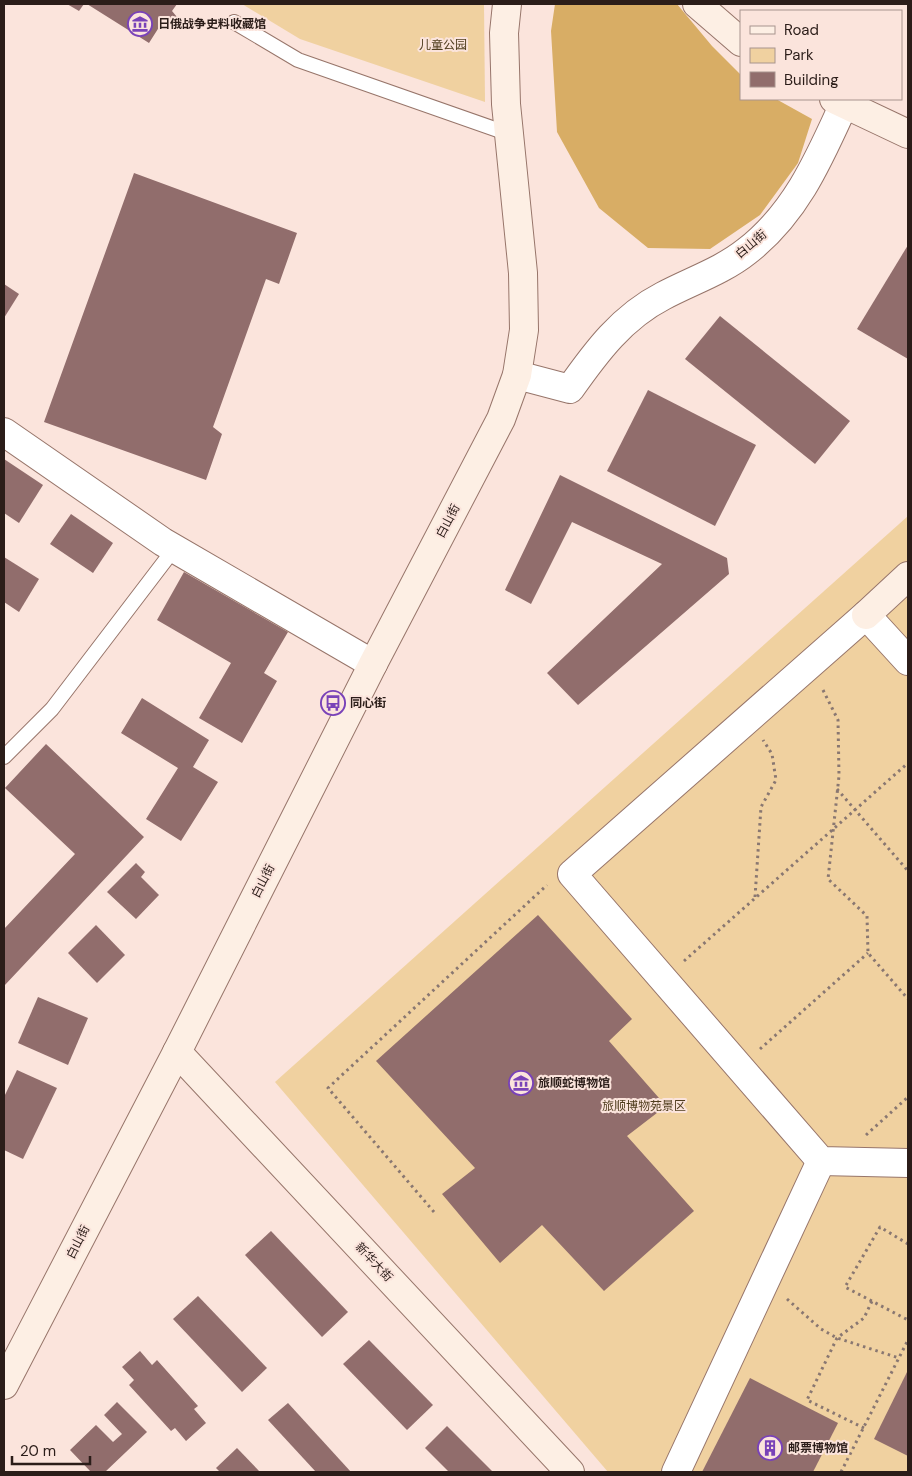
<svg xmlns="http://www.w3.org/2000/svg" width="912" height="1476" font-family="'DM Sans','Noto Sans SC',sans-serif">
<rect width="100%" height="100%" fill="#fbe4dc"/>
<g fill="#f0d1a0">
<path d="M242,4H484L485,102L300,39Z"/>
<path d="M908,516V1472H608L275,1082Z"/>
</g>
<path fill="#d8ad65" d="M555,4H677L712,46L741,75V99H776L812,119L798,163L760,215L710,249L648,248L599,208L557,132L551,31Z"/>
<g fill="#916d6c">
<path d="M67,4H84L79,11Z"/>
<path d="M87,4H177L172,11L177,17L171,26L163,21L149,43Z"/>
<path d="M134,173L297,233L279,284L266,279L213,427L222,434L206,480L44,422Z"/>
<path d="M908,245V359L857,329Z"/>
<path d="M4,284L19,294L4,318Z"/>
<path d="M720,316L850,421L815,464L685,359Z"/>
<path d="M648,390L756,445L715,526L607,471Z"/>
<path d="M4,459L43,485L19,523L4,513Z"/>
<path d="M560,475L727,558L729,574L578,705L547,673L662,564L572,522L531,604L505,590Z"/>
<path d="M71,514L113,543L93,573L50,544Z"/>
<path d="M4,557L39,579L19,612L4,602Z"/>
<path d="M184,572L288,632L264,673L277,681L242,743L199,718L231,663L157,620Z"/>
<path d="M142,698L209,740L193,767L218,782L181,841L146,819L178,768L121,733Z"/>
<path d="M46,744L144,837L4,986V929L75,854L5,788Z"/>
<path d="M136,863L145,872L141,877L159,895L136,919L107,892Z"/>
<path d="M538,915L632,1019L609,1041L666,1106L627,1136L694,1211L604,1291L542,1225L500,1263L442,1194L475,1168L376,1061Z"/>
<path d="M96,925L125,955L97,983L68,953Z"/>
<path d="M38,997L88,1018L68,1065L18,1043Z"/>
<path d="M17,1070L57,1088L23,1159L4,1150V1097Z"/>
<path d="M271,1231L348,1312L322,1337L245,1255Z"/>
<path d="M198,1296L267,1368L242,1392L173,1319Z"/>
<path d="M369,1340L433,1405L407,1430L343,1364Z"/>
<path d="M140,1351L152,1365L157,1360L198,1406L194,1409L206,1423L186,1441L175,1428L171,1431L129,1385L134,1380L122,1367Z"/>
<path d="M908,1370V1456L874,1439Z"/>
<path d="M750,1378L838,1423L813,1472H702Z"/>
<path d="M117,1402L147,1432L105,1472H91L70,1450L96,1425L113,1442L122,1434L104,1415Z"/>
<path d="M288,1403L351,1472H316L268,1420Z"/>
<path d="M447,1426L493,1472H449L425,1448Z"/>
<path d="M237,1448L260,1472H220L216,1468Z"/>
</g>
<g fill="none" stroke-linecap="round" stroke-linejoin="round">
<defs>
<g id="lane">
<path d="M234,22L298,60L509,134"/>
<path d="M4,757L52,709L174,549"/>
</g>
<g id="street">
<path d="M517,375L570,389C596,352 622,317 663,296C691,281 722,271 747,251C796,213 819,159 844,104"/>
<path d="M4,432L163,542L373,664"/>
<path d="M908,661L866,615L572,874L821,1161L908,1163"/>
<path d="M676,1472L821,1161"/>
</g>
<g id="secondary">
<path d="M697,4L741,42"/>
<path d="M834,99L908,134"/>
<path d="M866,615L908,576"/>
<path d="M177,1052L570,1472"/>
<path d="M4,1385L177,1052L373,664L501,419L517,375L524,330L523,273L506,104L504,33L507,4"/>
</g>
</defs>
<use href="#lane" stroke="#97756a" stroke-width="16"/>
<use href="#street" stroke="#97756a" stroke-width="30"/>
<use href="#secondary" stroke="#97756a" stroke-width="30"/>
<g stroke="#897771" stroke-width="3" stroke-dasharray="2.5 4" stroke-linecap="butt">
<path d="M823,690L838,720L839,776L828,879L867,916L868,953L908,999"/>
<path d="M837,789L908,871"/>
<path d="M755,897L761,807L776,780L772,754L763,740"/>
<path d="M684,961L908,763"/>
<path d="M760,1049L868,953"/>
<path d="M866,1135L908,1097"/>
<path d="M434,1212L328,1088L547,885"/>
<path d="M908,1244L880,1227L845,1287L908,1320"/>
<path d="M787,1299L821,1329L837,1338L899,1358"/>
<path d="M864,1428L807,1400L837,1338L864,1318L872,1301"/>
<path d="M841,1472L908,1340"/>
</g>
<use href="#lane" stroke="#fff" stroke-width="14"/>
<use href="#street" stroke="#fff" stroke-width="28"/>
<use href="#secondary" stroke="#fdefe4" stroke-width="28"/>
</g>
<defs>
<symbol id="museum-ring" viewBox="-11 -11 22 22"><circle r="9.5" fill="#fbe4dc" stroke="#7942b8" stroke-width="1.5"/><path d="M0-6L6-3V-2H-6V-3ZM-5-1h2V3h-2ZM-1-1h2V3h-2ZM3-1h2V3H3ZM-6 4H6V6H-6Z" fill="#7942b8"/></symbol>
<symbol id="bus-ring" viewBox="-11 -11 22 22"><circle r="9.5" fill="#fbe4dc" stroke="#7942b8" stroke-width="1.5"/><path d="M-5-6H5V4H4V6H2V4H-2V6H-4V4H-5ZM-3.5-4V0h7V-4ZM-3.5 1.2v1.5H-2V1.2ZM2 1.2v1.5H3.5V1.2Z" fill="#7942b8"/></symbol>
<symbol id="building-ring" viewBox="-11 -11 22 22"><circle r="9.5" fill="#fbe4dc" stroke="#7942b8" stroke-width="1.5"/><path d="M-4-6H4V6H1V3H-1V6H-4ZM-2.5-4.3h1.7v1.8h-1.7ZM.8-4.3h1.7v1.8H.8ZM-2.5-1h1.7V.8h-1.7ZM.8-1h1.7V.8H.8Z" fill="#7942b8"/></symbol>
</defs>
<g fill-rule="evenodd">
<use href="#museum-ring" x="126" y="10" width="28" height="28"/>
<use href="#bus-ring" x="319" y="689" width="28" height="28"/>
<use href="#museum-ring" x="507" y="1069" width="28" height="28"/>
<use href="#building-ring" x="756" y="1434" width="28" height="28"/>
</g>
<g text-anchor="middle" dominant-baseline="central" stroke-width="4" stroke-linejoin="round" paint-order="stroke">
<g font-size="12" font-weight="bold" fill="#2b1d19" stroke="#fbe4dc" text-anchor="start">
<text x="158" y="24">日俄战争史料收藏馆</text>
<text x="350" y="703">同心街</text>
<text x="538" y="1083">旅顺蛇博物馆</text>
<text x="788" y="1448">邮票博物馆</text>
</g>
<g font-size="12" fill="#4f3c1d" stroke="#fbe4dc">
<text x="443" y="45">儿童公园</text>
<text x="644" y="1106">旅顺博物苑景区</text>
</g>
<g font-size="12" fill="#2b1d19" stroke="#fbe4dc">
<text transform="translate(751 244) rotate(-40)">白山街</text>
<text transform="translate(448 521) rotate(-62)">白山街</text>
<text transform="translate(263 881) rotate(-63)">白山街</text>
<text transform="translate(78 1242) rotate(-63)">白山街</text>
<text transform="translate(374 1262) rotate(47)">新华大街</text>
</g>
</g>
<rect width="912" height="1476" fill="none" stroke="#2b1d19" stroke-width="10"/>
<rect x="740" y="10" width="162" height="90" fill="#fbe4dc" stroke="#a8948e"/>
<rect x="750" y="26" width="25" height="8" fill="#fdefe4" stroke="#a8948e"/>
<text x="784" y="35" font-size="15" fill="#2b1d19">Road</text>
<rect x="750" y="48" width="25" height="15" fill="#f0d1a0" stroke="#a8948e"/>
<text x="784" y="60" font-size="15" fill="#2b1d19">Park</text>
<rect x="750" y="72" width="25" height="15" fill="#916d6c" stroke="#a8948e"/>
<text x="784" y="85" font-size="15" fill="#2b1d19">Building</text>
<path d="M12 1456v8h78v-8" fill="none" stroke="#2b1d19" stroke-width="2.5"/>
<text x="20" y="1456" font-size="15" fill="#2b1d19" stroke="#fbe4dc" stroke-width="4" paint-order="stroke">20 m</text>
</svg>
